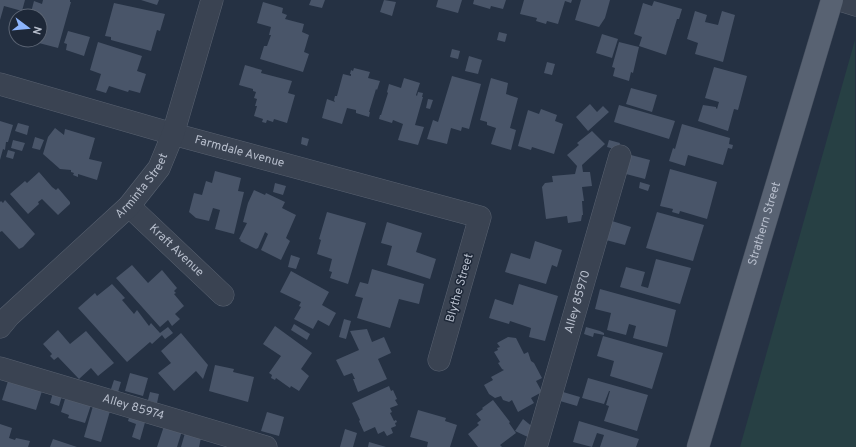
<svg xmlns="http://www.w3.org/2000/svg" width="856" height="447" font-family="Overpass,sans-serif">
<rect width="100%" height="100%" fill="#253143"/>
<path fill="#274044" d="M855,40L856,447H740Z"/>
<g fill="#495569">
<path d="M0,0H25L22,11L4,6L0,20Z"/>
<path d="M43,0H70V2H71L58,48L35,42L36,40H40V16H30L34,1L42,4Z"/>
<path d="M141,0H159L157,5Z"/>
<path d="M311,0H325L322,8L309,5Z"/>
<path d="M384,0L396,2L392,16L380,12Z"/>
<path d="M438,0H462L458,13L436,7Z"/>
<path d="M474,0H506L503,9L491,6L490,9L473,4Z"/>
<path d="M524,0H572L571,3L565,1L558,24L547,21L546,24L536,21L537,18L520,14Z"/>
<path d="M581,0H610L605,18L599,27L575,20Z"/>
<path d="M654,1L682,9L679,19H677L666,55L639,46L642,37L634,34L643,3L652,6Z"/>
<path d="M263,2L283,8L282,13L287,15L285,19L304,24L302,32L309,35L304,52L309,54L303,72L260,59L264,46H267L271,35H269L271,27L257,23Z"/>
<path d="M114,3L165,14L160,31L157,30L151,51L111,40V37L105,36Z"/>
<path d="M695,11L707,15L705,22L718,25L722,11L735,15L723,62L695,54L698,43L687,39Z"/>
<path d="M68,31L90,37L84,56L66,50L67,44L64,43Z"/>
<path d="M499,32L507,34L505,42L497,40Z"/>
<path d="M602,34L618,39L612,58L596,53Z"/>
<path d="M98,42L142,56L137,71L146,74L140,93L129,90L128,92L109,86L106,93L96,90L101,74L90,70Z"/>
<path d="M619,42L639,47L633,73L631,72L629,81L613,76L615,68L612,67Z"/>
<path d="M452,49L460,51L458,59L450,57Z"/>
<path d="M469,56L482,60L478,74L465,71Z"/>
<path d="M547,62L555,64L552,75L544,73Z"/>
<path d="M245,65L262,70L261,73L292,81L288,93L295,95L287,123L274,119L273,122L267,120L266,123L262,122L263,119L254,116L257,106H255L257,99L254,98L256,92L253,91V89L239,85Z"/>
<path d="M714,67L747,76L738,110L734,109L728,131L698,121L703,105L716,107V108L717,109L719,102L705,98Z"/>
<path d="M354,68L370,72L368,78L380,81L377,90L376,89L369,112H370L369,117L356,113V110L347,108L342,124L322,118L327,99L335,102L334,100L335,96H337L343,74L351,76V74H350L351,70L353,71Z"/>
<path d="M452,76L481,84L469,129L462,127L461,131L451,128L447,144L427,139L433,120L438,122Z"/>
<path d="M404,78L420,83L416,95L417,96L418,92L423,93L422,97H423L415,125L424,127L418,145L398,140L403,124L393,120L392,123L379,119L380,115H381L388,93L387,92L389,84L401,88Z"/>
<path d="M491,78L508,83L506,94L518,98L510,128L516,130L511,150L491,144L496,128L487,125V122L480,120Z"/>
<path d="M631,88L657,95L652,112L626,104Z"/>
<path d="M428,99L433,100L430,109L426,108Z"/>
<path d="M590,104L597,112L603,106L609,112L588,131L576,117Z"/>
<path d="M619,105L675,121L669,139L614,122Z"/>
<path d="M541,109L557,115L555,121L563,124L554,154L532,147L531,150L518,146L528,110L539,114Z"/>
<path d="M0,121L13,125L8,142H6L5,150L3,149L0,160Z"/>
<path d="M18,123L29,126L27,135L15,131Z"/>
<path d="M682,124L730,138L729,144L733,145L732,149L728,148L723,165L688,155L685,166L669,161L673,148L675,149Z"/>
<path d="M55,128L64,135L65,129L95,138L89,159L102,162L97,180L78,174V177L73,175L74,173L71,172V170L60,169L43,154L48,137Z"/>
<path d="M592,131L605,144L582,165L583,172H590L592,186L582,187L584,201H582L583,215H582L581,221L568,223L567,216L546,219L542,187L545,183L553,182L552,176L575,174L577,166L567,155L579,145L577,143Z"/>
<path d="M35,137L44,140L40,150L32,148Z"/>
<path d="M302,137L309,139L307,146L301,144Z"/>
<path d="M13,140L25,143L22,151L11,148Z"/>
<path d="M609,140L620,143L618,150L607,147Z"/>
<path d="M8,150L15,152L13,159L6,157Z"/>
<path d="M631,155L650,160L645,179L626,174Z"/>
<path d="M670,169L717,182L707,219L680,211L679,214L672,212L673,209L660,206Z"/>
<path d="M215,171L241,178L238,191L244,192L234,234L215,229L220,210L213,208L209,221L196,218L189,212L194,193L202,195L206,181L212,183Z"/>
<path d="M39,172L52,187L56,190L58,188L70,202V204L58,215L42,199L38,202L39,204L28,214L10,194L25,181L27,183Z"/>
<path d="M640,182L650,185L648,191L639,188Z"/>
<path d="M275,183L286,186L283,195L273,192Z"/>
<path d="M254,190L265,195L266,193L285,202L282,208L296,215L286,238L290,241L281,260L261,250L268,234L265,232L258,248L256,249L240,241L241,240L239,239L247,223L243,222L248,203Z"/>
<path d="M5,200L35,234L23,247L19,249L2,231L0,232V202L1,201L3,203Z"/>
<path d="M327,212L366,223L348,284L330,278L332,272L329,271L332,259L317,254L321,240L319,239Z"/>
<path d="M657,212L704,225L693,261L646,248Z"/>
<path d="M612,221L631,227L625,245L606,240Z"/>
<path d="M387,222L422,233L416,252L436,259L430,279L387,265L392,246L381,243Z"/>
<path d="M535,241L562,250L557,267L552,265L546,284L505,272L511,253L530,259Z"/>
<path d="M291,255L300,258L296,269L288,267Z"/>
<path d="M656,259L691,268L680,304L620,287L626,267L645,272L641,286L648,288Z"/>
<path d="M132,265L148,283L162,270L177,288L174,291L176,293L174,294L184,306L175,314L180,319L172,326L168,320L160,327L116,278Z"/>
<path d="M372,269L424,284L419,304L399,299L390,328L357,318L363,298L355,296L360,282L368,284Z"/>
<path d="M291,271L329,292L322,305L336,313L329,326L318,320L313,329L294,319L301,307L299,306L301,302L280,292Z"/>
<path d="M112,284L125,298L122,300L134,314L137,310L149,326L151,323L160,333L168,327L173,333L165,339L162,335L152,344L150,342L127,362L78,308L95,293L97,296Z"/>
<path d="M519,284L558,296L545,341L529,337L531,328L510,321L509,324L489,318L495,299L513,305Z"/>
<path d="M600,289L676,310L667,347L633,338L636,326L629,324L626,335L607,330L611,313L595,309Z"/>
<path d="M344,319L351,321L346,339L339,337Z"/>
<path d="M294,324L310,334L307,340L291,330Z"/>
<path d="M275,326L312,353L301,369L309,376L299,391L291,386L290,388L276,378L275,380L271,378L272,375L269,373L281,356L263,344Z"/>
<path d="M586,327L600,331L604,333V335L594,333L593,337L584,334Z"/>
<path d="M367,329L372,342L384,337L391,353L378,359L387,379L358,392L353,379H355L352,373L344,376L336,360L359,350L350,331Z"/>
<path d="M58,330L70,344L86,331L114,363L98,376L91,368L79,379L58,357L54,360L50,356L52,354L43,344Z"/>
<path d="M181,333L208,365L203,379L196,371L174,391L158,373L171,363L161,351Z"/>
<path d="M603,336L663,353L652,389L610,376L614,361L597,356Z"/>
<path d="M508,337L516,338L524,354L528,352L531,361L534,363L542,378L536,381L542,392L531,398L534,403L518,412L512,400L509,402L503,400L501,396L495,398L489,394L484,385L493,380L491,377L504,370L502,369L498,363L500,362L494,352L498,350L497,348L500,347L497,343Z"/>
<path d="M215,365L234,369L233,372L254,377L248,402L209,391Z"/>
<path d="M130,373L148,378L143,396L125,391Z"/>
<path d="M588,378L648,395L637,431L604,421L609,406L606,405L610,391H609L604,404L582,398Z"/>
<path d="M114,380L121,382L118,392L111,389Z"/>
<path d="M8,381L42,391L36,410L2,400Z"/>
<path d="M389,386L391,391L393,390L397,399L395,400L398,405L390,408L392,412L390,413L394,421L396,420L397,422L395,423L396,426L391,428L393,433L387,436L384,431L378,434L375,427L364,432L359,421L360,420L352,403Z"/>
<path d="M150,392L159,394L157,403L148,400Z"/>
<path d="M563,392L580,397L577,406L560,401Z"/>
<path d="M53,393L62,396L59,406L50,403Z"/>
<path d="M65,399L91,405L85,423L68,418L69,415L61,412Z"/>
<path d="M493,400L510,422L509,423L516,433L500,445L502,447H478L468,434L479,425L477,423L481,420L476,414L483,409L482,408Z"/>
<path d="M93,406L110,411L101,442L84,437Z"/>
<path d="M418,410L446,418L445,421L457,425L450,447H427L428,442L410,437Z"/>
<path d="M267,412L284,417L279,436L261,431Z"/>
<path d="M130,414L146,419L140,440L132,437L136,424L128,421Z"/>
<path d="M523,419L534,428L530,438L515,431Z"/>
<path d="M579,421L639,439L636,447H600L604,435L597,433L592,447L573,442Z"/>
<path d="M0,424L12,428L9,438L15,440L16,438L30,441L28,447H0Z"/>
<path d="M164,426L182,431L177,447H157Z"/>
<path d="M345,429L357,433L353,447H340Z"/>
<path d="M185,433L201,438L199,447H181Z"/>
<path d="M53,439L77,447H50Z"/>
<path d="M369,442L386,447H368Z"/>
</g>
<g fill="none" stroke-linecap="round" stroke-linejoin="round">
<defs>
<g id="minor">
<path d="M840,0L856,5"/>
<path id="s1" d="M0,84L173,134L480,217L439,360"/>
<path id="s2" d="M129,206L223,295"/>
<path id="s3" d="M0,327L9,316L129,206L159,168L173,134L212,0"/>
<path id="s4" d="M0,368L266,447"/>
<path id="s5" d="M536,447L620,156"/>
</g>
<g id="major">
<path id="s6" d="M698,447L832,0"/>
</g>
</defs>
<use href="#minor" stroke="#586170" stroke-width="23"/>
<use href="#major" stroke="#434c5c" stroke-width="23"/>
<use href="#minor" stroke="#3a4352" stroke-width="22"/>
<use href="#major" stroke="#586272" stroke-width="22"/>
</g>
<g text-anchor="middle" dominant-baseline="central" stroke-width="3" stroke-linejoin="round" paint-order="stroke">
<g font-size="12" fill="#b7becc" stroke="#1e2838">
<text stroke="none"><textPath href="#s1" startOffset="249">Farmdale Avenue</textPath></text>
<text stroke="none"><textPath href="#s3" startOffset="201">Arminta Street</textPath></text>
<text stroke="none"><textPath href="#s6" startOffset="233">Strathern Street</textPath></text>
<text stroke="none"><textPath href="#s2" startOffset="65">Kraft Avenue</textPath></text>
<text transform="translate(460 288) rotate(-74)">Blythe Street</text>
<text stroke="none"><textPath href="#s5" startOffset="151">Alley 85970</textPath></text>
<text stroke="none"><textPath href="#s4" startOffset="139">Alley 85974</textPath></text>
</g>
</g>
<g transform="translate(28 28) rotate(106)"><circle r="19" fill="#1e2838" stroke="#5b6473"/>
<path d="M0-3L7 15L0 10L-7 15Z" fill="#8cb4fc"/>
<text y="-6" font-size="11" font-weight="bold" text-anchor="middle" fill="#b7becc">N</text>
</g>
</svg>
